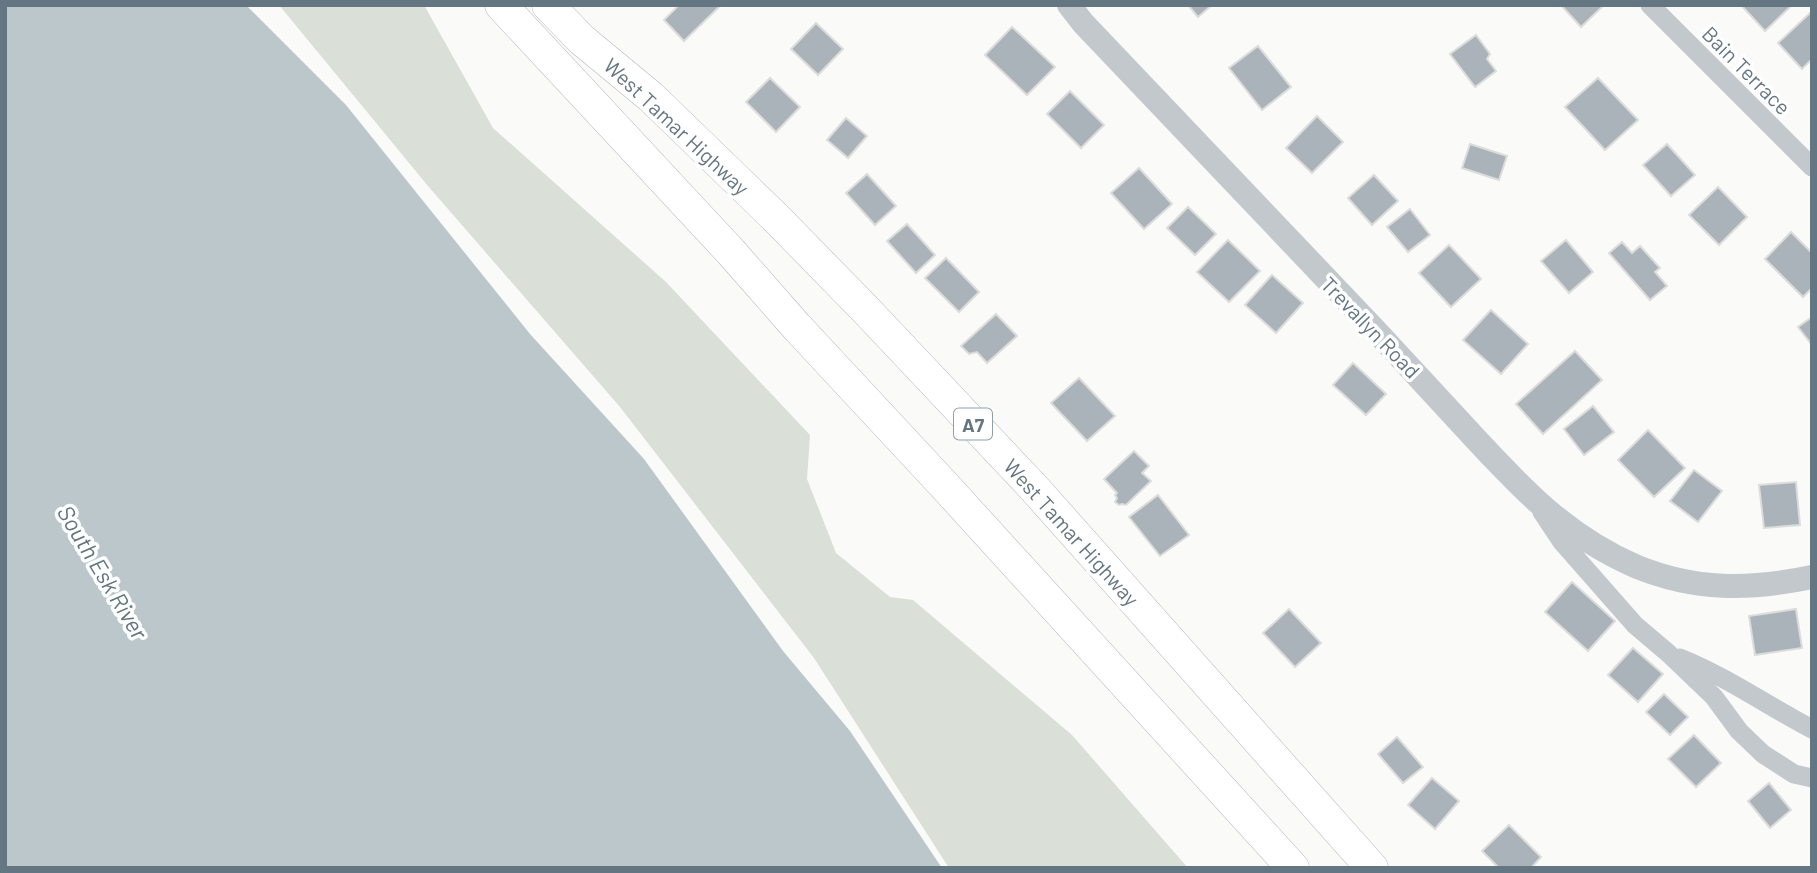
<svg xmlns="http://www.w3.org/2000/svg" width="1817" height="873" font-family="Barlow,sans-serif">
<rect width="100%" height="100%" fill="#fafaf8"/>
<path fill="#dadfd7" d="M279,5H424L493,128L666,282L810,435L807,479L836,553L890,597L913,600L1072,735L1188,868H949L814,658L620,407L428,186Z"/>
<path fill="#bbc7cb" d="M5,5H246L346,105L530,334L644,459L783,651L850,731L942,868H5Z"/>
<g fill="#aab3b9" stroke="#dcdcda" stroke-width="2">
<path d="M679,5H721L684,41L664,20Z"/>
<path d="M1188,5H1212L1198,17Z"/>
<path d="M1561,5H1604L1581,27Z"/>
<path d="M1741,5H1790L1791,6L1765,31Z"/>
<path d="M1810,13L1812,14V59L1802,69L1778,43Z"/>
<path d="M816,23L843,49L818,75L791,49Z"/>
<path d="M1012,27L1055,67L1027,95L985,55Z"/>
<path d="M1476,35L1490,54L1487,59L1496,71L1475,87L1450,54Z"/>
<path d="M1258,46L1291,87L1262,110L1229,68Z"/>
<path d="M770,78L800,107L776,132L746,102Z"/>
<path d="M1598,78L1638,120L1605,150L1565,107Z"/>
<path d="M1070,91L1104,125L1081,148L1047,114Z"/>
<path d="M1317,116L1343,142L1312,173L1286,148Z"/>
<path d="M846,118L867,136L848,158L827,140Z"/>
<path d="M1470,144L1507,156L1499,180L1462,168Z"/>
<path d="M1667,144L1695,175L1671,196L1643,165Z"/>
<path d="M1139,168L1172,204L1144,229L1111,193Z"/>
<path d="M867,174L896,206L875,225L846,193Z"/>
<path d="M1374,175L1398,201L1372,225L1348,198Z"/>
<path d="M1718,187L1747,217L1719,245L1689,215Z"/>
<path d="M1188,207L1216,234L1195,255L1167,228Z"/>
<path d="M1410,209L1430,235L1408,252L1387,227Z"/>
<path d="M907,224L935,255L916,273L887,241Z"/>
<path d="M1791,232L1812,253V288L1803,297L1765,259Z"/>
<path d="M1228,240L1260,271L1229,302L1197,272Z"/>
<path d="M1566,240L1593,272L1569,293L1541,261Z"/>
<path d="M1622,242L1632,253L1640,246L1660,268L1655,272L1667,286L1650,300L1609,253Z"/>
<path d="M1449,245L1481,279L1451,307L1419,273Z"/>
<path d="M946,258L979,292L959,312L925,278Z"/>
<path d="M1272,275L1303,303L1276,333L1245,305Z"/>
<path d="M1491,310L1528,344L1501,374L1463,340Z"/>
<path d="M996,314L1017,336L987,363L977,352L969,354L961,346Z"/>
<path d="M1812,317V345L1798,327Z"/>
<path d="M1575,351L1602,380L1543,434L1516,404Z"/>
<path d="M1353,363L1386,394L1366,415L1333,385Z"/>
<path d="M1079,378L1115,416L1087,441L1051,403Z"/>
<path d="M1593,406L1614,432L1584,455L1564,429Z"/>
<path d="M1648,430L1685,468L1654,497L1618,460Z"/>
<path d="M1134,451L1149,466L1142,473L1151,481L1126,505L1122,504L1119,505L1115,502L1117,498L1115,495L1117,493L1104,479Z"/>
<path d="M1694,470L1722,491L1698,522L1670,501Z"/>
<path d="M1796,482L1800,525L1764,528L1759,485Z"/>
<path d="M1158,495L1189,535L1160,556L1129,517Z"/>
<path d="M1572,582L1615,621L1588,651L1545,612Z"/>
<path d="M1289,609L1321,643L1295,667L1263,633Z"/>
<path d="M1796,609L1802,648L1755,655L1749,616Z"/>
<path d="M1633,648L1663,674L1638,702L1608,675Z"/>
<path d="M1664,694L1688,717L1670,735L1646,712Z"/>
<path d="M1694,735L1721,763L1696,787L1668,759Z"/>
<path d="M1397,737L1423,767L1403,783L1378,754Z"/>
<path d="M1432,778L1459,801L1435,829L1408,805Z"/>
<path d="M1769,783L1791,810L1770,828L1748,801Z"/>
<path d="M1509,825L1541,857L1531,868H1499L1482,851Z"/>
</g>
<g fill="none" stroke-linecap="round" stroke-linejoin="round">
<defs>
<g id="trunk">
<path d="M501,5L731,252L796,326L944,485L1293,868"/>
<path d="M548,5L582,40L651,97L776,218L865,309L1034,488L1372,868"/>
</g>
</defs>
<use href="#trunk" stroke="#b4b9bd" stroke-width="33"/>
<g stroke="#c3c8cc" stroke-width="19">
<path d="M1650,5L1812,167"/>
<path d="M1542,512L1562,542L1635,625L1668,653L1714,697L1739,731L1763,754L1794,774L1812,778"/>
<path d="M1680,658C1727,677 1768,706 1812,729"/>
</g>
<path stroke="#c3c8cc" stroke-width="24" d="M1069,5L1083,23C1180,126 1278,227 1375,330C1407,365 1440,400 1472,435C1522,489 1566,536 1635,566C1695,591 1750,590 1812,577"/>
<use href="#trunk" stroke="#fff" stroke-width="32"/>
</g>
<g text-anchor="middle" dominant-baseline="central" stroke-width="7" stroke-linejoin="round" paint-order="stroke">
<rect fill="#fff" stroke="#939fa8" stroke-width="2" x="954" y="408.5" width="38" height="31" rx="5"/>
<g font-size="19" font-weight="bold" fill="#657683">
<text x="973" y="424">A7</text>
</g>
<g font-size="21" fill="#657683" stroke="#fff">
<text transform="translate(1747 70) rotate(45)">Bain Terrace</text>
<text transform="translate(677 126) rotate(43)">West Tamar Highway</text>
<text transform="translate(1371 327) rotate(46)">Trevallyn Road</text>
<text transform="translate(1072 532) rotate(48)">West Tamar Highway</text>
</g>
<g font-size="23" font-style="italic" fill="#60757c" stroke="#fff">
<text transform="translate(103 572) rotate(59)">South Esk River</text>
</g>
</g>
<rect width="1817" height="873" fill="none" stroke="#657683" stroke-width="14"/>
</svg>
